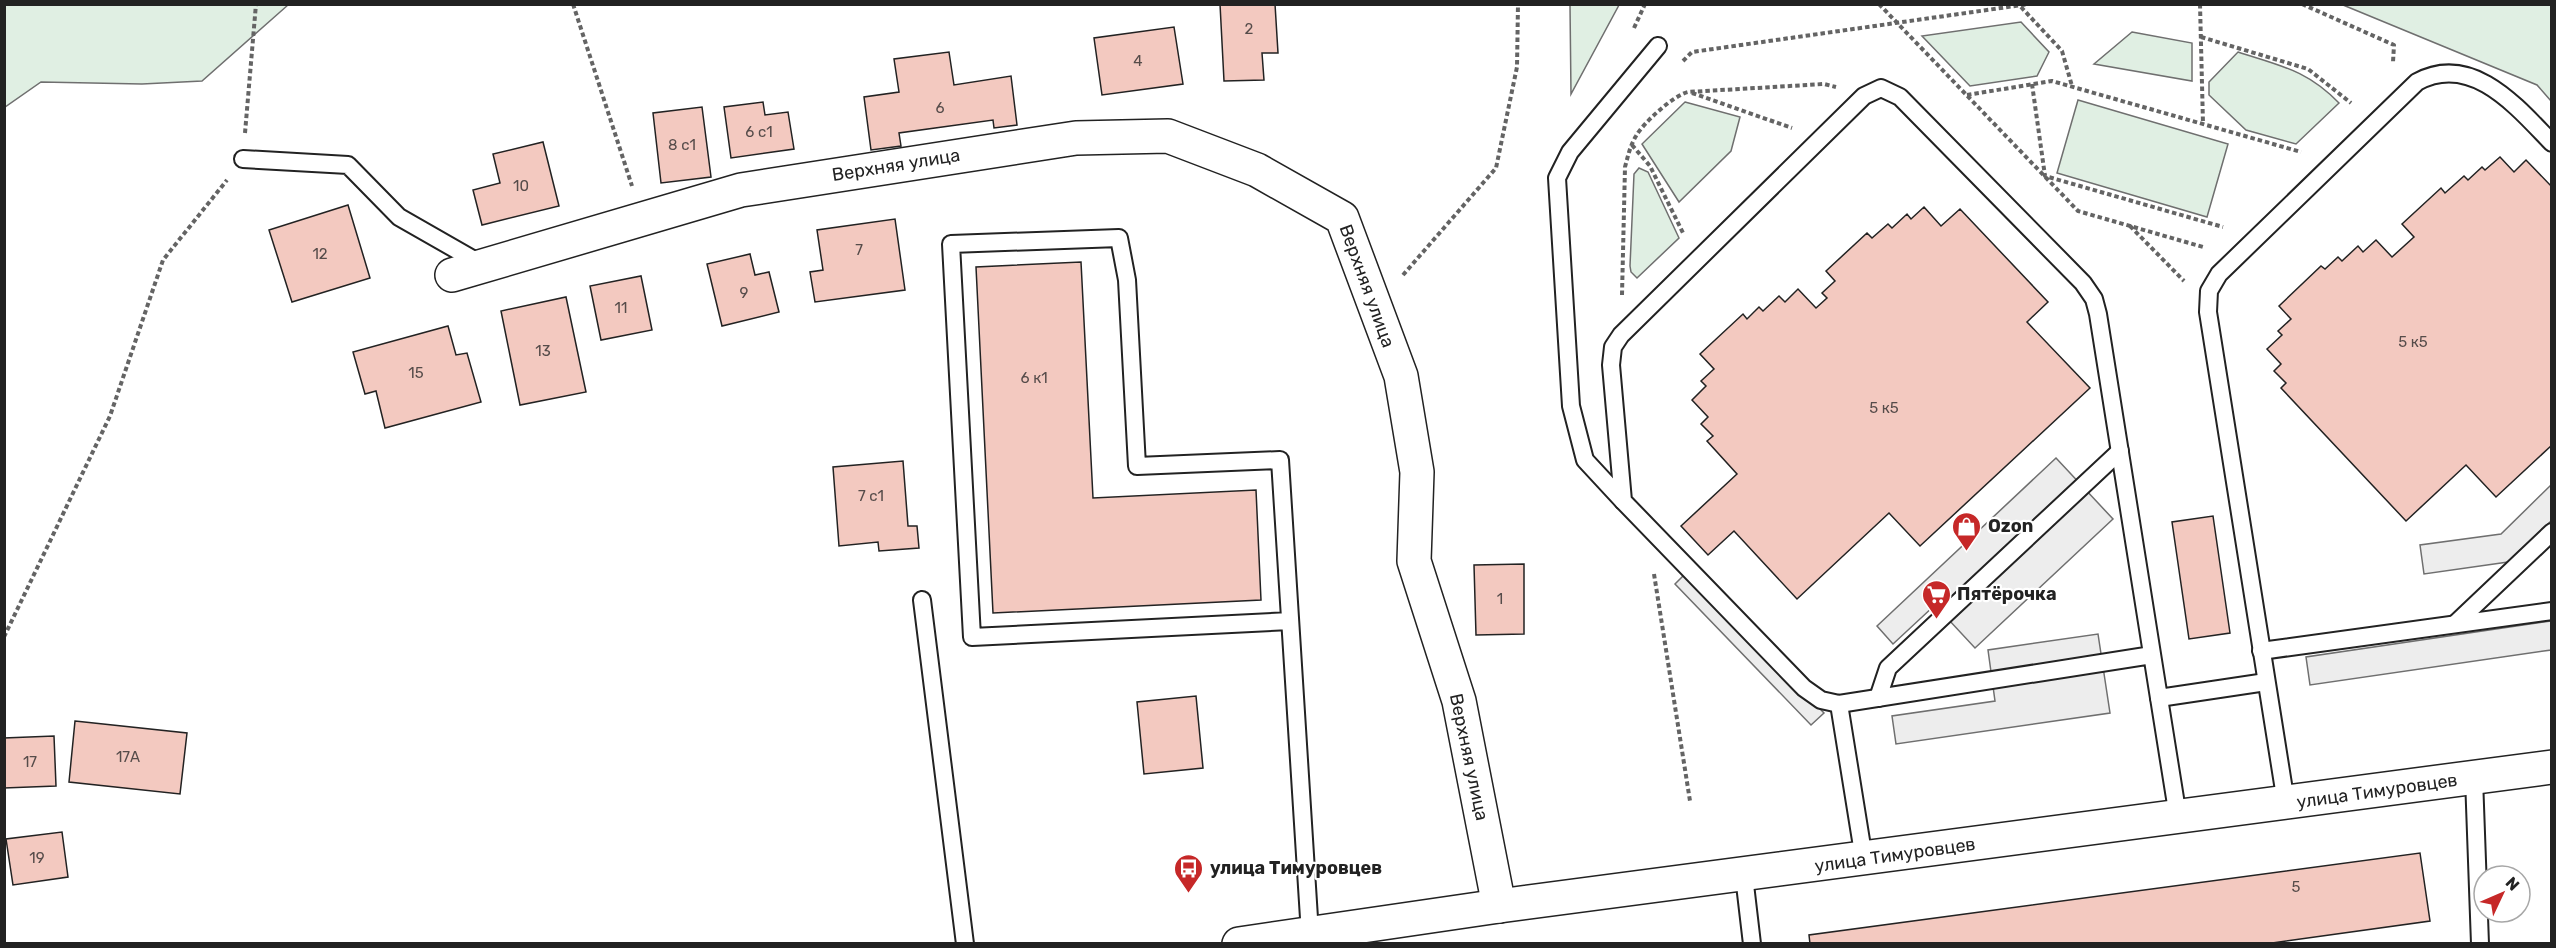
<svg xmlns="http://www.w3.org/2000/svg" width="2556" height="948" font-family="Rubik,sans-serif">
<rect width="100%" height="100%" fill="#fff"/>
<g fill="#e0efe3" stroke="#6f6f6f" stroke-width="1.5">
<path d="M5,4H288V5L202,81L142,84L41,82L5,107Z"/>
<path d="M1570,5H1619L1571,94Z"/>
<path d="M2343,5H2551V101L2537,85Z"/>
<path d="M2021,22L2049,52L2037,76L1970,86L1922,36Z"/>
<path d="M2132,32L2192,43V81L2094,64Z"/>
<path d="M2238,52C2281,66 2307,70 2339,103L2296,144L2246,130L2209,95V82Z"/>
<path d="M2078,100L2228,144L2207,217L2057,173Z"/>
<path d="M1685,102L1740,117L1731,151L1679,202L1642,144Z"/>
<path d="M1639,168L1648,172L1679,238L1637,278L1631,272L1630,266L1634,174Z"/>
</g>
<g fill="#ededed" stroke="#6f6f6f" stroke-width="1.5">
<path d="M2056,458L2113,519L1975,648L1935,605L1893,644L1877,626Z"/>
<path d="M2551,485V521L2508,562L2424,574L2420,545L2501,534Z"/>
<path d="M1687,572L1824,713L1811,725L1675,584Z"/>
<path d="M2551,621V650L2310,685L2306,657Z"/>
<path d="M2098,634L2110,713L1896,744L1892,716L1995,701L1988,650Z"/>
</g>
<g fill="#f3c9c0" stroke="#222" stroke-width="1.5">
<path d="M1220,4H1275L1278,53H1262L1264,80L1224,81Z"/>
<path d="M1174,27L1183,84L1102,95L1094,38Z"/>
<path d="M949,52L954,85L1011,76L1017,125L994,128L993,120L899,133L901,146L871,150L864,97L899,92L894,59Z"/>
<path d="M763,102L765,115L788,112L794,149L731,158L724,107Z"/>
<path d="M702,107L711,177L661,183L653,113Z"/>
<path d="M543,142L559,206L482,225L473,190L500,183L493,154Z"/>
<path d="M2500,157L2514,172L2526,160L2552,187V445L2496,497L2466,465L2406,521L2281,388L2286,383L2274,371L2281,364L2267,349L2282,335L2278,331L2291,319L2279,306L2321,266L2325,269L2338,257L2342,261L2358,246L2363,252L2376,240L2392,257L2414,237L2402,224L2441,188L2445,193L2464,176L2468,180L2482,167L2485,170Z"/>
<path d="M348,205L370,278L292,302L269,230Z"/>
<path d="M1924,207L1941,226L1960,209L2048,302L2027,322L2090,388L1920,546L1889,513L1797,599L1734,531L1708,555L1681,526L1737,474L1707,441L1713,436L1701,424L1708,417L1692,400L1706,386L1701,381L1714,369L1700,354L1743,314L1747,319L1759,307L1763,311L1779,296L1785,302L1798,289L1816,308L1827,298L1822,293L1835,281L1826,271L1867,233L1872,238L1888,224L1892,228L1907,214L1911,219Z"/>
<path d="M895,219L905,290L815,302L810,272L823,270L817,230Z"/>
<path d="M750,254L755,275L769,272L779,312L722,326L707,264Z"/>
<path d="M1081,262L1093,498L1256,490L1261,600L993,613L976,267Z"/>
<path d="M641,276L652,330L601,340L590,286Z"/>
<path d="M566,297L586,392L520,405L501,311Z"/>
<path d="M448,326L456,355L467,353L481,402L385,428L376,391L365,394L353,352Z"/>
<path d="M903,461L908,526H917L919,548L879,551L878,542L839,546L833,467Z"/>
<path d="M2213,516L2230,633L2189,639L2172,522Z"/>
<path d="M1524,564V634L1476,635L1474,565Z"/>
<path d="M1196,696L1203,768L1144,774L1137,702Z"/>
<path d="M75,721L187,733L180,794L69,782Z"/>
<path d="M54,736L56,786L4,788V738Z"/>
<path d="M62,832L68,877L13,885L6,839Z"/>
<path d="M2420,853L2430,921L2265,944H1810L1809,935Z"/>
</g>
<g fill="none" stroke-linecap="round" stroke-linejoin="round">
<defs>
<g id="lane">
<path d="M243,159L348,165L399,217L483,265"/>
<path d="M1623,501L1585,460L1571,406L1557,178L1570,152L1658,46"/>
<path d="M922,600L965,944"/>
<path d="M1290,621L972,637L951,244L1119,238L1127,280L1137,466L1280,460L1310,934"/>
<path d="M2455,624L2552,532"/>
<path d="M2261,651L2552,611"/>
<path d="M2152,655L1839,704L1821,700L1804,688L1623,501L1611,365L1613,347L1621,335L1864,96L1881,88L1900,97L2083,283L2094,299L2098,314C2118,442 2138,570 2159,698L2266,682"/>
<path d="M1878,698L1888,668L2120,451"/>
<path d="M2159,698L2178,817"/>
<path d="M1839,704L1864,859"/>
<path d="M2474,778L2480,944"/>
<path d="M2286,803L2208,312L2209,291L2219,274L2417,82C2472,52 2517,107 2552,143"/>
<path d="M1744,876L1752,944"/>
</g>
<path id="street" d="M452,275L741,190L1076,138L1168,136L1257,170L1342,218L1401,376L1417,472L1414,561L1459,701L1499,906"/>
<path id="secondary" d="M1239,944L1499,906L2552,767"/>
</defs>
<use href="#lane" stroke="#222" stroke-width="20"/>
<use href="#street" stroke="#222" stroke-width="36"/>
<use href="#secondary" stroke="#222" stroke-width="36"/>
<g stroke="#646464" stroke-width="4" stroke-dasharray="4.5 3" stroke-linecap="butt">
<path d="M573,4L632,186"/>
<path d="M1879,4L2078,211L2203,247"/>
<path d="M2200,4L2203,124"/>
<path d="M2302,4L2394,45L2393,62"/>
<path d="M2021,7L2062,51L2072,86"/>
<path d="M1634,28L1645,4"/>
<path d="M2201,37L2308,69L2351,103"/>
<path d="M1683,61L1692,52L2029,4"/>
<path d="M2032,84L2045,176L2223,227"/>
<path d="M1692,93L1792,128"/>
<path d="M1967,95L2052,81L2301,152"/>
<path d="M245,133L256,4"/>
<path d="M1632,145L1650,166L1683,233"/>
<path d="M2130,226L2184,281"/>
<path d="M1403,275L1496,168L1517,67L1518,4"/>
<path d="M1622,295L1625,167C1628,156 1630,146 1636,136C1643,123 1674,95 1688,92L1824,84L1836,87"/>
<path d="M1654,574L1690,801"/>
<path d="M4,637L110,416L163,260L227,180"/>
</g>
<use href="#lane" stroke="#fff" stroke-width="16"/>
<use href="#street" stroke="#fff" stroke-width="33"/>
<use href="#secondary" stroke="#fff" stroke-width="33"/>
</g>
<defs>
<symbol id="shop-pin" viewBox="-11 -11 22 30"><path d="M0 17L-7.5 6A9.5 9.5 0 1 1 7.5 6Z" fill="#c62828" stroke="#fff"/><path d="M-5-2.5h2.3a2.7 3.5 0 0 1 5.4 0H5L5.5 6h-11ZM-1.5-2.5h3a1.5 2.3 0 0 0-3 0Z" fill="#fff"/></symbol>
<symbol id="supermarket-pin" viewBox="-11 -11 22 30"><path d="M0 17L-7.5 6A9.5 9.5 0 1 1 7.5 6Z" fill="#c62828" stroke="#fff"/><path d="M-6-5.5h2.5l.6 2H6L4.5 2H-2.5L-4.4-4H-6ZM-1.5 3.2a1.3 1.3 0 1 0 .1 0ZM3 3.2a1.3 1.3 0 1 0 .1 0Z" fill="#fff"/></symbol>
<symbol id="bus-pin" viewBox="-11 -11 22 30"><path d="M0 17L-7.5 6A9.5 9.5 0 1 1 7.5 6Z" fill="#c62828" stroke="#fff"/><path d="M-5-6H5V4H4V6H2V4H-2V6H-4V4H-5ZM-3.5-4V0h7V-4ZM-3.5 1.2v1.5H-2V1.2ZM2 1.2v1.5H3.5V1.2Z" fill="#fff"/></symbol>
</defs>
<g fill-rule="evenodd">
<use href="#shop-pin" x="1950" y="510" width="33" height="45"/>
<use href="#supermarket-pin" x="1920" y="578" width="33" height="45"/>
<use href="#bus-pin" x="1172" y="852" width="33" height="45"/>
</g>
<g text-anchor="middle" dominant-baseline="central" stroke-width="4.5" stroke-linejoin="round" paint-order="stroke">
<g font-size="15" fill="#564c4a">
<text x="1249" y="29">2</text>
<text x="1138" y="61">4</text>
<text x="940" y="108">6</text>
<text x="759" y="132">6 с1</text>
<text x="682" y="145">8 с1</text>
<text x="521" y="186">10</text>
<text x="859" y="250">7</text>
<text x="320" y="254">12</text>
<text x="744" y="293">9</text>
<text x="621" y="308">11</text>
<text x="2413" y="342">5 к5</text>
<text x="543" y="351">13</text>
<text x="416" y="373">15</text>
<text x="1034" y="378">6 к1</text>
<text x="1884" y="408">5 к5</text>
<text x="871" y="496">7 с1</text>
<text x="1500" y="599">1</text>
<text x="128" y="757">17А</text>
<text x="30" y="762">17</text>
<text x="37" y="858">19</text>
<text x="2296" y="887">5</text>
</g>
<g font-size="18" fill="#222" stroke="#fff">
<text transform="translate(896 165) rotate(-9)">Верхняя улица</text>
<text transform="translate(1367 286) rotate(70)">Верхняя улица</text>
<text transform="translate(1469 757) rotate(78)">Верхняя улица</text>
<text transform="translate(2377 791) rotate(-8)">улица Тимуровцев</text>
<text transform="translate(1895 855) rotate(-8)">улица Тимуровцев</text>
</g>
<g font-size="18" font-weight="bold" fill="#222" stroke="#fff" text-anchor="start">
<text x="1988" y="526">Ozon</text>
<text x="1957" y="594">Пятёрочка</text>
<text x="1210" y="868">улица Тимуровцев</text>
</g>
</g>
<rect width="2556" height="948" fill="none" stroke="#222222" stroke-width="12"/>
<g transform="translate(2502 894) rotate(46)"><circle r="28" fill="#ffffff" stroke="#a7a7a7" stroke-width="1.5"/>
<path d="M0-4.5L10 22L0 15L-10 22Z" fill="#c62828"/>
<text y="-9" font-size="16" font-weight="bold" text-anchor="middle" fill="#222222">N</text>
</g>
</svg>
